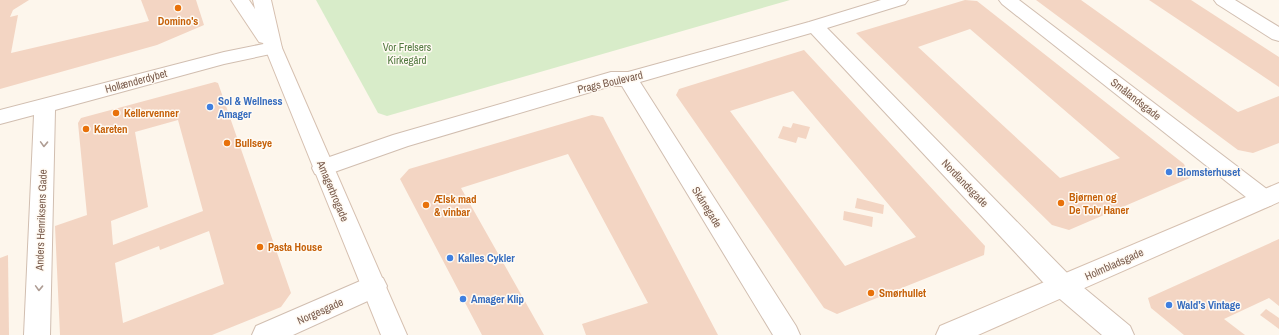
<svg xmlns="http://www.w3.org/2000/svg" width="1279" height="335" font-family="'Archivo Narrow',sans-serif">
<rect width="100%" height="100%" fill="#fdf6ec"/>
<path fill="#d8ecc9" d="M316,0H790L387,116L378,113Z"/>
<g fill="#f3d5c3" fill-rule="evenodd">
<path d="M0,0H29L13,10L10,17L18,15L11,53L149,21L141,0H196L204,25L157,45L0,89Z"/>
<path d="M965,0L977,1L1184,164L1190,178L1069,230L1052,225L856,33ZM970,29L1120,158L1060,178L918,47Z"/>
<path d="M1036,0H1081L1238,112L1279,96V143L1253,153L1238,150Z"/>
<path d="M1149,0H1191L1279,57V87Z"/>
<path d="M804,50L985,246L984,255L837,314L824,308L676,95L679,89ZM793,91L916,237L845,266L730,111Z"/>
<path d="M215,82L218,83L291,293L281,307L212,335H60L55,226L87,215L78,123L81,118ZM178,120L203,211L113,245L111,221L148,207L135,132ZM209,231L224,284L123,323L115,263L159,246L160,250Z"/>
<path d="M592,115L603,117L718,335H586L582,324L648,303L568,154L461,188L544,335H482L400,179L409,169Z"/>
<path d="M793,123L810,127L806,139L798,137L796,143L778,138L783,126L791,128Z"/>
<path d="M857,198L884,205L883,214L855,208Z"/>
<path d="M844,211L873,217L872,227L843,220Z"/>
<path d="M1279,239V306L1269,298L1224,319L1245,335H1184L1151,308L1148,298Z"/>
<path d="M8,255L9,335H0V258Z"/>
<path d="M1266,309L1279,318V329L1260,315Z"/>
</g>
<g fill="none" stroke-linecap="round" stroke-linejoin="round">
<defs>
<g id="street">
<path d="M881,0H908L905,4L827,28L1072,278L1130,326L1134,335H1102L1054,294L811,33L640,82L796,326L800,335H773L622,86H611L408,146L323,176L315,174L312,168L315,162L393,135L611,72H628L809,22Z"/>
<path d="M999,0H1019L1272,193L1275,199L1272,205L1264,208L1256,205L1002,4Z"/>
<path d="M1214,0H1235L1279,27V41L1272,39L1217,4Z"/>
<path d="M273,42L280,44L282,48L280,52L224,64L55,110L50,335H24L34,115L0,124V110L224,52Z"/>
<path d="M374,275L383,278L387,286L383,294L293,335H252L256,326Z"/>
</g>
<g id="secondary">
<path d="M231,0H249L255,9L253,0H271L282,48L407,335H381L263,43L259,42Z"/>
<path d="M1279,183V202L978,335H936L940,326Z"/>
</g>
</defs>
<use href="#street" stroke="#d1beb0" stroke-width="2"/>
<use href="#secondary" stroke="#d6c0b0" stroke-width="2"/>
<use href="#street" fill="#fff" fill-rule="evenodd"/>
<use href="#secondary" fill="#fff" fill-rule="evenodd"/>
</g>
<defs><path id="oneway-chevron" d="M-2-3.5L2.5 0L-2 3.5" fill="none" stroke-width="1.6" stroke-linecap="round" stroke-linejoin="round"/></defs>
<g stroke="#af9d94">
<use href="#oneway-chevron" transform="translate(44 144) rotate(92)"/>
<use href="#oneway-chevron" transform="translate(39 288) rotate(92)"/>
</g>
<g fill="#e8710a" stroke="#fffaf3" stroke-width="1.5">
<circle cx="178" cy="8" r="4"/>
<circle cx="116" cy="113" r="4"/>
<circle cx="86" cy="129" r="4"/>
<circle cx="227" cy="143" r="4"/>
<circle cx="1061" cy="203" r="4"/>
<circle cx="426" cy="205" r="4"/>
<circle cx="260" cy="247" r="4"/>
<circle cx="871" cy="293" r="4"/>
</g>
<g fill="#3f7fe0" stroke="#fffaf3" stroke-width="1.5">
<circle cx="210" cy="107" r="4"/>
<circle cx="1169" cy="172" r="4"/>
<circle cx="450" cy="258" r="4"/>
<circle cx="463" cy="299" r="4"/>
<circle cx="1169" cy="305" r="4"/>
</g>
<g text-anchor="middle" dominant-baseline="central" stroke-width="3" stroke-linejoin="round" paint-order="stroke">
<g font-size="11" font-weight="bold" fill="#c56008" stroke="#fffaf3" text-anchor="start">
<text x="178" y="21" text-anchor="middle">Domino's</text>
<text x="124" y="113">Kellervenner</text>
<text x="94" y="129">Kareten</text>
<text x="235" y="143">Bullseye</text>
<text x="1069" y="197">Bjørnen og<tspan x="1069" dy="13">De Tolv Haner</tspan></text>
<text x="434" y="199">Ælsk mad<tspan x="434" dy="13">&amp; vinbar</tspan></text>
<text x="268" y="247">Pasta House</text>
<text x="879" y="293">Smørhullet</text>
</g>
<g font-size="11" fill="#537a41" stroke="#fffaf3">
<text x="407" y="47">Vor Frelsers<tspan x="407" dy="13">Kirkegård</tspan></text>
</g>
<g font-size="11" fill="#7a5c4d" stroke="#fffaf3">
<text transform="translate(136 81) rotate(-15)">Hollænderdybet</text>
<text transform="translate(610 82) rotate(-13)">Prags Boulevard</text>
<text transform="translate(1136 99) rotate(38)">Smålandsgade</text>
<text transform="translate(965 183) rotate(46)">Nordlandsgade</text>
<text transform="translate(333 191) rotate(67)">Amagerbrogade</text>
<text transform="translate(707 207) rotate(58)">Skånegade</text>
<text transform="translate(41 220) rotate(-88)">Anders Henriksens Gade</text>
<text transform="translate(1114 264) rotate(-24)">Holmbladsgade</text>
<text transform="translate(320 311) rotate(-24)">Norgesgade</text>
</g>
<g font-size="11" font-weight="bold" fill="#366cbe" stroke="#fffaf3" text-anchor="start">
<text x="218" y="101">Sol &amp; Wellness<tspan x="218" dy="13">Amager</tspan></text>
<text x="1177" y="172">Blomsterhuset</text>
<text x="458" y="258">Kalles Cykler</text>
<text x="471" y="299">Amager Klip</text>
<text x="1177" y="305">Wald’s Vintage</text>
</g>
</g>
</svg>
